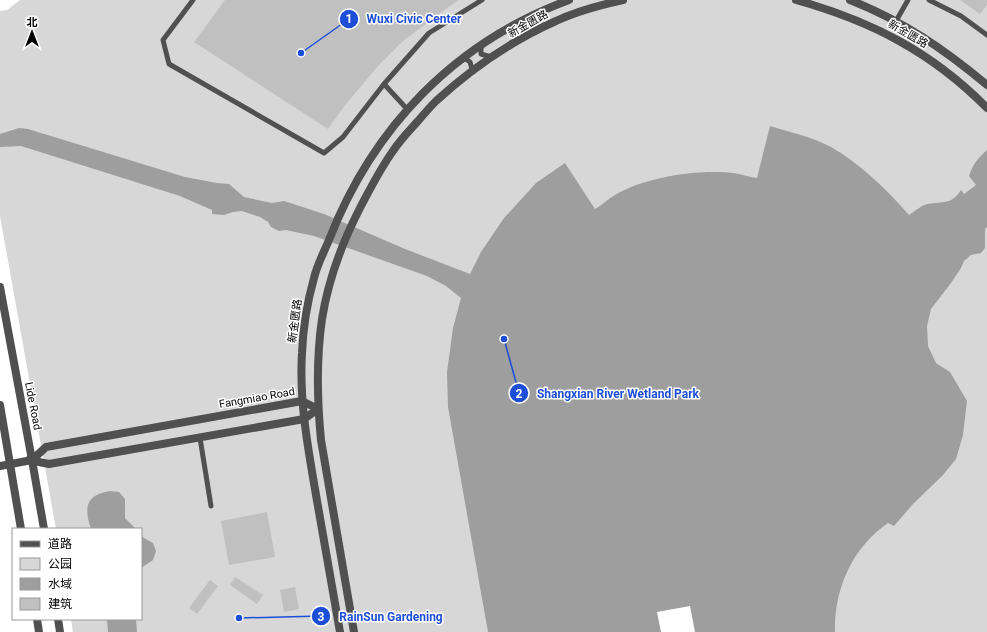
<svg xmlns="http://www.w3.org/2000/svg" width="987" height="632" font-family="Roboto,'Noto Sans SC',sans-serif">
<rect width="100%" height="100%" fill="#fff"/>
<path fill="#d7d7d7" d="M20,0H987V632H73L71,619H141V529H56L0,216V11L7,10Z"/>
<g fill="#9e9e9e">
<path d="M770,126C790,132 812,137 831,147C861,164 886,189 909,215C915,211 922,205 928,204C943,201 952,205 961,190L964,194L976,185L969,176C973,164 978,158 987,150V227L985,229V248L981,253L971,255L964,261L961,268L951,283L931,309L927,326L928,346L936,363L950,372L967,401L963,435L956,459L943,475L913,504L894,526L888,523C852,548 834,589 835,632H488L448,407L447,372L453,328L461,298L446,286L427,276L314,236L286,230L279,231L271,227L268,222L260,217L242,211L233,212L224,215L212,214V210L180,196L21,146L0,147V134L19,128L28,129L185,177L217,183L229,184L244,197L272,203L284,201L324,214L405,249L470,274L481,252L504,218L536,183L565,163L595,209C602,205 608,199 615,195C645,177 698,169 733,173C741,174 749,177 757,178Z"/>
<path d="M110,491L119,492L125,499V518L136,529H91C84,508 85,495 110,491Z"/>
<path d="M141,535L144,538L153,543L156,551L153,560L141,568Z"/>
<path d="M107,619H136L137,632H108Z"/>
</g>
<path fill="#fff" d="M690,606L695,632H661L657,612Z"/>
<g fill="#c0c0c0">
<path d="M225,0H458L403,41L379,65L346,104L328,129L194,42Z"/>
<path d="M960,0H987V5L980,14Z"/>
<path d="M267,512L275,557L229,565L221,521Z"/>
<path d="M235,577L263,595L257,604L230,585Z"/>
<path d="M210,580L218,586L197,614L189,608Z"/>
<path d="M295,587L299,609L284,612L280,590Z"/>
</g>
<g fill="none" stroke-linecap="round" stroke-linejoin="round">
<g stroke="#505050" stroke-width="5">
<path d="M193,0L163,40L169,64L324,153L343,137L384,84L429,33L482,0"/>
<path d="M929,0L961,16L987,35"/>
<path d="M896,21L908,0"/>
<path d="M482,45L481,49V54L491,57"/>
<path d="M463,60L466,59L470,62L473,72"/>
<path d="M384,84L407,109"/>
<path d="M200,438L211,506"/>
</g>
<g stroke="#505050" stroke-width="8">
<path d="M796,0C871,21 932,52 987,108"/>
<path d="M850,0C903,21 944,49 987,85"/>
<path d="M0,287L32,460L44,529"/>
<path d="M0,405L21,529"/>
<path d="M29,460L49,464L304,419L318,409"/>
<path d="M0,466L32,460L46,447L302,401L318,409"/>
<path d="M37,619L39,632"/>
<path d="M58,619L60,632"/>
<path d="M340,632C332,586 324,540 316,495C308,448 299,401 302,353C303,328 307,303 314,278C317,265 324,252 329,240C373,127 455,42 569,0"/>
<path d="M354,632L321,440C317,399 316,360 322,319C328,281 342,243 360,208C370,189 380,169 393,151C400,140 409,131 418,121C424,114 430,107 436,101C471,69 513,40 556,21C577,11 600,5 623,0"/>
</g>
</g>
<g text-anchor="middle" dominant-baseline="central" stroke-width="3" stroke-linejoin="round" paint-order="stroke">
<g font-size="11" fill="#000" stroke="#fff">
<text transform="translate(528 24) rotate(-29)">新金匮路</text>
<text transform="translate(908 34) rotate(30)">新金匮路</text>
<text transform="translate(295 321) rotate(-82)">新金匮路</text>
<text transform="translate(257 398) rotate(-10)">Fangmiao Road</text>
<text transform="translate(33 406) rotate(79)">Lide Road</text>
</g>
</g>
<path fill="none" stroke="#1d4ed8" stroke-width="1.5" d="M301 53L349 19M504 339L519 393M239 618L321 616"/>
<g fill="#1d4ed8" stroke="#fff" stroke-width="1.5">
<circle cx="301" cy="53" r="4"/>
<circle cx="504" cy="339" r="4"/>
<circle cx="239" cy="618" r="4"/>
<circle cx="349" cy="19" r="10"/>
<circle cx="519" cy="393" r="10"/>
<circle cx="321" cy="616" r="10"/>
</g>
<g font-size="12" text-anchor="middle" font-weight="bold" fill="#fff">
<text x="349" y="23">1</text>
<text x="519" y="398">2</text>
<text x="321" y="621">3</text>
</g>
<g font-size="12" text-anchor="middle" font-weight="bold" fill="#1d4ed8" stroke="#fff" stroke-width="3" stroke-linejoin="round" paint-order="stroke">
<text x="414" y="23">Wuxi Civic Center</text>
<text x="618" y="398">Shangxian River Wetland Park</text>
<text x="391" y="621">RainSun Gardening</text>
</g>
<rect x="12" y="528" width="130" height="92" fill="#ffffff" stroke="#999999"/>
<rect x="20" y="541" width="20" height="6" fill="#505050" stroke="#999999"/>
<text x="48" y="548" font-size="12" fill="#000000">道路</text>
<rect x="20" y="558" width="20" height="12" fill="#d7d7d7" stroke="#999999"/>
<text x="48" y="568" font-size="12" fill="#000000">公园</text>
<rect x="20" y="578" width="20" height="12" fill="#9e9e9e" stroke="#999999"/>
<text x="48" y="588" font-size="12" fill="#000000">水域</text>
<rect x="20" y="598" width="20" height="12" fill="#c0c0c0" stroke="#999999"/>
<text x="48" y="608" font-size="12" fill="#000000">建筑</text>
<g transform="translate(32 32)" stroke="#ffffff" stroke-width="3" paint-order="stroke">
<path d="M0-3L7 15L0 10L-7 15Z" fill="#000000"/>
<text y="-6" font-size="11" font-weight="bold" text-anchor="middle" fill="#000000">北</text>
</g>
</svg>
